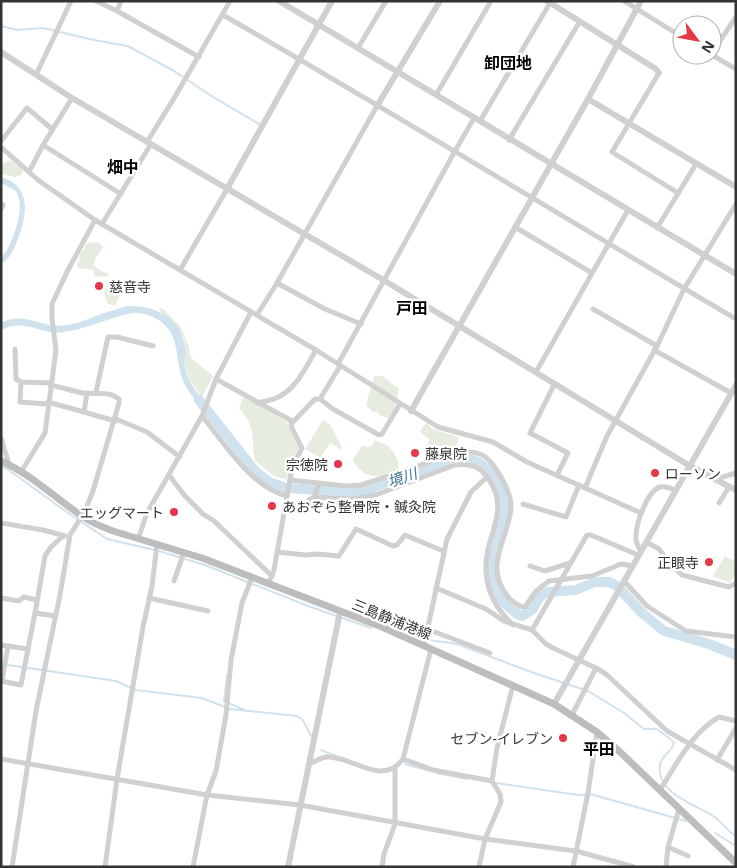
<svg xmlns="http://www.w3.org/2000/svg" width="737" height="868" font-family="'Noto Sans','Noto Sans JP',sans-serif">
<rect width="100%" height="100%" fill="#fff"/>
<g fill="#e6ecdf">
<path d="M10,160L22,167L23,171L21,175L15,177L2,174L3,164Z"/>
<path d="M90,242L99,243L103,247L96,257L94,265L96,268L108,274V277L95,276L93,270L78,268L77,263L80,261L79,258L81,252L84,250L85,245Z"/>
<path d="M115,281L124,286L115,306L107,303L104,292L108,284L110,285Z"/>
<path d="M159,308H162L180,326L188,345L191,358L213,376L202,397C195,387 187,377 185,366C183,355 188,345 182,335C177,325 162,317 159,308Z"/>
<path d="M374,376H382L399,389C396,400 397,408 389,418L381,416L377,412H373C371,410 369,408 367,406C365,402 373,383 374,376Z"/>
<path d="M244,396L286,421L300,445L288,471L287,478L285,479L274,476L255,461C251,437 257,428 239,408Z"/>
<path d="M323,420L330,424L342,448V450L330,443L320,458L305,449Z"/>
<path d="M426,423L433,429L459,437L456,446L442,453L427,448L429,439L420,432Z"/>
<path d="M375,440C378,442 383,443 386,445C395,451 400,461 398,471C393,471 391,473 386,475C372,479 358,473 353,459L362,446H365L368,447L372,445Z"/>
<path d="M725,556L736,562V574L730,583L713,576Z"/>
</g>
<g fill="#cfe2ee">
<path d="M1,177C32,186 27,214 18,239C14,249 11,258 1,264C1,253 5,255 9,246C16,230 25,207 16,191L1,183Z"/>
<path d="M127,306C154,305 181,317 185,347C186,355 183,363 186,371C189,383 198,394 207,404L204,411C197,402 189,393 184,383C173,358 183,331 153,317C146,314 138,312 131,313C108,318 87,329 64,332C42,336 25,317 1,330V323C17,313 35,322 51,325C69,328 85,320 101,314C109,311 119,309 127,306Z"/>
</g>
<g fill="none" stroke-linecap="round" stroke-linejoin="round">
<g stroke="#cfe2ee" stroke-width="2">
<path d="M1,26L17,30L43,28L94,40L128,46L174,71L213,97L259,124"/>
<path d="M1,466L6,469"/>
<path d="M6,468L64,510L107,539L159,551L205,565L308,606L371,628"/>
<path d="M380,621L429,640L457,644L534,673L588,691L624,713L644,729H657L674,742C673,751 662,755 660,764C655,795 697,804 716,818C723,823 728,832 736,836"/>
<path d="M1,664L116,681L136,690L202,698L230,709L297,716L303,720L311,736"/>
<path d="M227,675L224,701L244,710"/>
<path d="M321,750L336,756"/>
<path d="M405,764L430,771"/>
<path d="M437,773L467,779"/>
<path d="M496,783L578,795H585"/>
<path d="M590,794L686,821"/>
<path d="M715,833L736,846"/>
</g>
<path stroke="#cfe2ee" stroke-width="10" d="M199,400L255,471L269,482L286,488L359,492L460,457C474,458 484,464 493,475C499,483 504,493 505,503C505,511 502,518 500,525C492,550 484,576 501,599C507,606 514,613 522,616L533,609L538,599L543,594L548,592L576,590L595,582H609L617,586L641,612L664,631L709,644L736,655"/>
<g stroke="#d0d0d0" stroke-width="5">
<path d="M96,1L117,11L199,57"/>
<path d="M624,1L682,37"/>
<path d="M117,11L121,1"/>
<path d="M223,15C395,114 564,218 736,319"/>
<path d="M358,48L386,1"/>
<path d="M712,53L736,17"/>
<path d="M712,55L736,69"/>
<path d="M659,73L612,152L678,193"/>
<path d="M36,75L71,1"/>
<path d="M436,95L491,1"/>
<path d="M72,98L43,145L29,172L38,180L95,220L316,350L438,427L493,442L527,462L641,513"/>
<path d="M480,121L550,3"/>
<path d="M509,140L580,21"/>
<path d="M1,141L27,108L52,129"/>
<path d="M147,142L176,95L230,1"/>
<path d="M43,145L121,194"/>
<path d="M1,147L29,172"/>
<path d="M1,204L3,205L1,209"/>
<path d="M102,224L151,144"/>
<path d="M515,227L592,273"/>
<path d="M657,228L696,164"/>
<path d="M180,270L227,189"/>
<path d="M277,283L325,309L361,324"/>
<path d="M593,309L657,346"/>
<path d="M257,315L277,283L377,106"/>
<path d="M15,349L16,379L21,382L51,383"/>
<path d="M654,350L731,393"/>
<path d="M338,364L455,151L474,118"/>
<path d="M536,372L628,210"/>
<path d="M216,379L292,421"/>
<path d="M21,382L20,402L47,404"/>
<path d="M555,383L530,433L568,453L557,475"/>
<path d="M96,392L108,337H117L153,346"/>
<path d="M87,393L84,412L115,421"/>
<path d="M320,399L333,409L379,435L382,434L400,404"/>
<path d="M48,402L84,412"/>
<path d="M257,403C263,401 270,401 276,398C296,390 306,367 316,350"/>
<path d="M202,416C225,444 251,487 287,496"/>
<path d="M116,419L147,432L180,457"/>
<path d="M1,438L9,464"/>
<path d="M21,472L45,433L56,350L52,319V304L67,272L95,220"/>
<path d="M169,475L185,496L203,514L214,521L272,576"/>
<path d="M716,479L736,473"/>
<path d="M290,480L346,486L361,485C383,478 404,471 426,463C436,459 447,454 458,452C464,451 475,452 480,454C494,459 512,493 511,508C508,541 482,566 509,598C514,603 519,607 525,607L536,591L549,581L592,576L621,564L632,566"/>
<path d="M585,488L607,436L657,346L684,289L736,204"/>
<path d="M314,497L319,484"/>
<path d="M719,503L729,487"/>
<path d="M523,504L566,517L579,485"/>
<path d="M285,508L304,503L314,497L355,499L378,494L455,465C469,463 479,466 488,478C512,513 484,534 486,571C487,592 498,611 513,625"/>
<path d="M1,523L43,530L65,536"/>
<path d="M138,539L147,513L202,416L216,379L251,312"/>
<path d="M646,542L659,549L671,565L682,575L729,587L736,583"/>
<path d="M641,551C638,546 635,542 636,536C636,524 647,491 660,487C665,486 670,488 675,490"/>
<path d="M277,552L305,555L317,554L339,556L356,529L393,546L397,545L405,535L443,551"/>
<path d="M530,566L545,571L570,563"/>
<path d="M174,581L184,552"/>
<path d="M624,581L647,606L686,631L736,637"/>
<path d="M268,584L274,570L292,468L302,448L292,428L291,424L315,399H320L340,366"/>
<path d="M436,588L486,609L504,621L532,630L546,644L553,648L596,668L606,674L667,731L736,770"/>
<path d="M1,598L19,601L24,597L37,600"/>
<path d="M149,598L208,611"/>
<path d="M35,613L45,556L51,547L63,536"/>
<path d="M427,629L490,653"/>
<path d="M532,630L587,535H591L638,555"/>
<path d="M1,645L28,649L35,613L56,616"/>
<path d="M424,645L447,539L471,492L487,477"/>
<path d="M1,681L21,685L28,649"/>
<path d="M2,681L8,646"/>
<path d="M572,715L596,668"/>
<path d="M1,759L207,795L300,805L485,839L576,851L634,867"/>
<path d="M403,759L433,770L492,781"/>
<path d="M717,760L736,728"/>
<path d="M308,765C314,762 319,758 326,757C352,755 381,788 403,759L431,649"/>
<path d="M660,790C677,764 691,733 719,717L736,721"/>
<path d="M668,847L688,856"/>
<path d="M12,867L36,711L60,595L70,535L85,511L93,491L119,403V399C108,390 95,395 83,393C72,391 61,387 50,385"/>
<path d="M105,867L117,779L143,627L152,586L157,544"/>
<path d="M193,867L207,795L216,771L226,715L231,660L242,603L252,577"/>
<path d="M382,867L384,854L395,824V768"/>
<path d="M479,867L485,839L501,802L500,794L492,781L497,748L513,685"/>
<path d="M573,867L588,793L597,732"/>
<path d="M666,867L668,847L679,809"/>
</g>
<g stroke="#d0d0d0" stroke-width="6">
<path d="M279,1L736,274"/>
<path d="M547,1L656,69L659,73"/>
<path d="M1,52L72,98L385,281L690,466L736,490"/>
<path d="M588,99L736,187"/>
<path d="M377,106L440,1"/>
<path d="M227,189L332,1"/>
<path d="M411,411L588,99L641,1"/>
<path d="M554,704L736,385"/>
<path d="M288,867L340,612"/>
</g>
<path stroke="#bdbdbd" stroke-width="7" d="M1,461C31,474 55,498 82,516C92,523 102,527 113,531L202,558L382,627L554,704L597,732L620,752L736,863"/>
</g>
<g fill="#e63946" stroke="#fff" stroke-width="2">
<circle cx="99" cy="286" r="5"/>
<circle cx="415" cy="453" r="5"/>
<circle cx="338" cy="464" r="5"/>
<circle cx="655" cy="473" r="5"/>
<circle cx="272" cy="506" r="5"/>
<circle cx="174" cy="512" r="5"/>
<circle cx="709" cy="562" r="5"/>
<circle cx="563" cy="738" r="5"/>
</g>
<g text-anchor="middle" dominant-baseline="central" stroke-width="5" stroke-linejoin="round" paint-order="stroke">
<g font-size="14" fill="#333" stroke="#fff" text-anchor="start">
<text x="109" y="286">慈音寺</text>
<text x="425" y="453">藤泉院</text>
<text x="328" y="464" text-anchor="end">宗徳院</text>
<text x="665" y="473">ローソン</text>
<text x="282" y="506">あおぞら整骨院・鍼灸院</text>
<text x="164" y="512" text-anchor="end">エッグマート</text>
<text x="699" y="562" text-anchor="end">正眼寺</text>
<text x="553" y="738" text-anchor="end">セブン-イレブン</text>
</g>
<g font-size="14" fill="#333" stroke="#fff">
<text transform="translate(392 619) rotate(22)">三島静浦港線</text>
</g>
<g font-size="15" font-style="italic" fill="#3f7597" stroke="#fff">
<text transform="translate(402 477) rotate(-19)">境川</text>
</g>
<g font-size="16" font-weight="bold" fill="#000" stroke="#fff">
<text x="508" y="63">卸団地</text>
<text x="123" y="167">畑中</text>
<text x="412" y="308">戸田</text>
<text x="599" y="749">平田</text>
</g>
</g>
<rect width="737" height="868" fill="none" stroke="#333333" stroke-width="5"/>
<g transform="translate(697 40) rotate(122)"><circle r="24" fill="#ffffff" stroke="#adadad"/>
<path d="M0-4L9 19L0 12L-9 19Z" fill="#e63946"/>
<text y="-8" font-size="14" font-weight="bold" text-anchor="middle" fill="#333333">N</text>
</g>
</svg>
